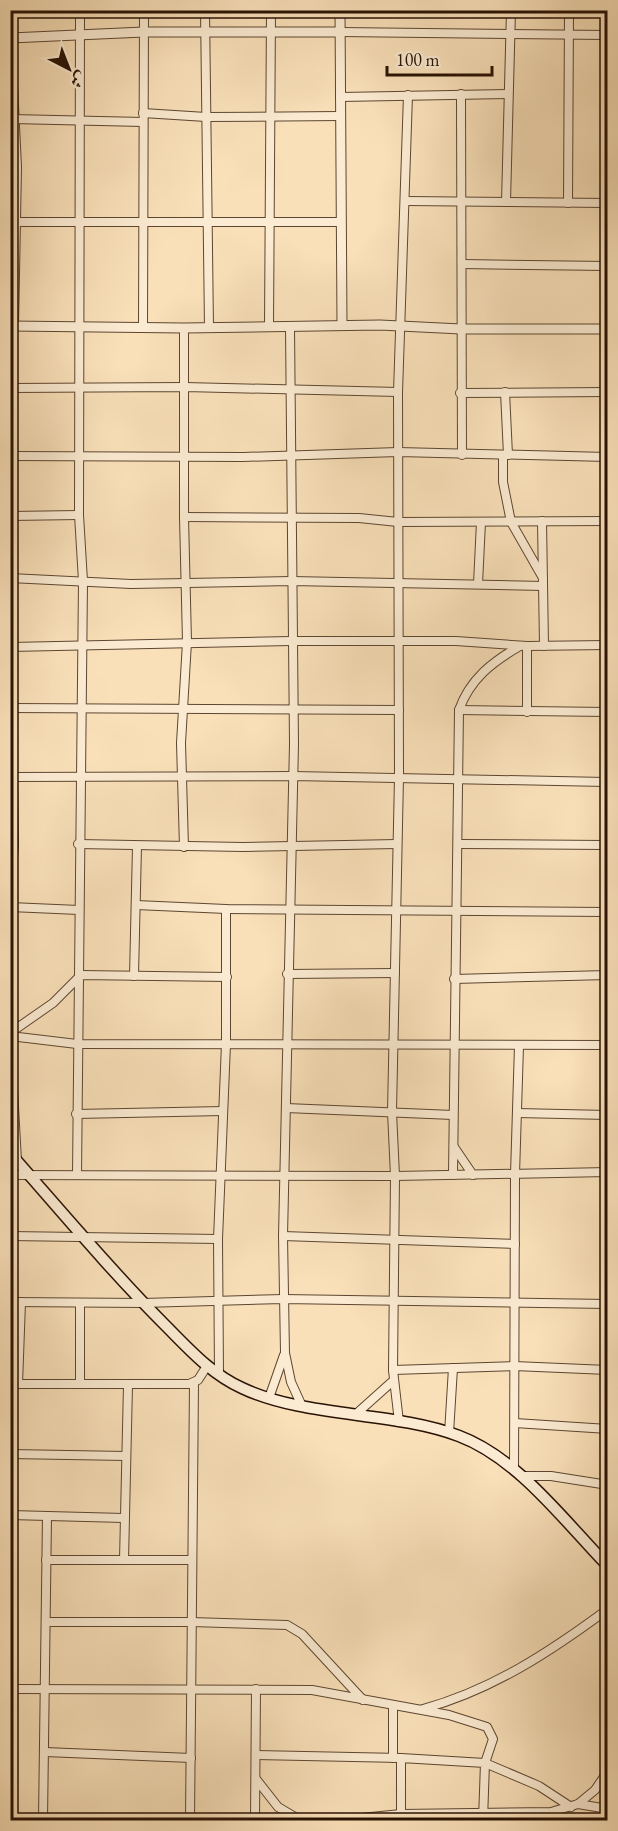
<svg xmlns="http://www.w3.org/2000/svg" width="618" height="1831" font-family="'EB Garamond',Amiri,serif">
<rect width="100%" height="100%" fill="#f9e0b9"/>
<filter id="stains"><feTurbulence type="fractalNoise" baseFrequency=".00333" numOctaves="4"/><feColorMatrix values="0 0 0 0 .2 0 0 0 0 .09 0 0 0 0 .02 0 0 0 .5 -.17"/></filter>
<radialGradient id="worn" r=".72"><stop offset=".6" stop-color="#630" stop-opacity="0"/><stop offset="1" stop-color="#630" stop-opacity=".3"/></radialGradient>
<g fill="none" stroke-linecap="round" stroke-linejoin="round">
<defs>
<g id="minor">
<path d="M205,10L209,328"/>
<path d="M10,24L17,167L14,326"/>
<path d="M340,32L608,35"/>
<path d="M461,94L462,455"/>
<path d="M340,97L508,94"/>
<path d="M143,113L206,117L340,116"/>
<path d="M12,119L143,122"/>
<path d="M405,201L608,203"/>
<path d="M506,202L511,10"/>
<path d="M568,203L569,10"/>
<path d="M10,222H341"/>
<path d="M462,264L608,266"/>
<path d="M269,327L271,10"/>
<path d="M290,327L294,744L283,1236L285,1353L291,1382L301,1404"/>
<path d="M143,328L144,10"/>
<path d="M184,328V517L187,642L181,743L184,847"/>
<path d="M10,388L185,387L398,392"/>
<path d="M505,392L508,455"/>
<path d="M460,393L608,392"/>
<path d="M503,455V482L511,522L543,578"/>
<path d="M10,456L243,457L398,452L608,457"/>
<path d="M10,516L79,515"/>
<path d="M184,517L359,518L398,522L608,521"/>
<path d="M542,521L544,646"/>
<path d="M10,578L131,584L291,581L543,586"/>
<path d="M478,584L481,522"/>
<path d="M10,647L291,641H456L527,646L608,645"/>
<path d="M10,708L399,710"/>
<path d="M459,710L608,712"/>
<path d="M527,712V646"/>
<path d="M608,761V945"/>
<path d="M10,777L293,776L606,782"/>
<path d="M78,844L243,847L397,844"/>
<path d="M459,844L605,845"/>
<path d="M10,895L14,845L13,777"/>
<path d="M136,905L226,909L607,912"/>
<path d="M10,907L79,910"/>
<path d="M287,974L395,973"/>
<path d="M134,976L137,846"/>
<path d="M454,979L608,975"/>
<path d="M10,1033L53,1003L81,975L227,977"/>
<path d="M10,1035L17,1161"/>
<path d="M10,1036L77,1044L608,1045"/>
<path d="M286,1108L453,1115"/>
<path d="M517,1113L608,1115"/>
<path d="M76,1114L223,1111"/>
<path d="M454,1147L473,1175"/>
<path d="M10,1175L395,1176L608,1172"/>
<path d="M77,1175L83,581L79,515L80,10"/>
<path d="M453,1175L459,710C470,679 492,662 520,646"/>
<path d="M10,1236L218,1239"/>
<path d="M283,1236L515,1244"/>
<path d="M10,1302L143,1303L283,1299L608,1304"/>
<path d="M80,1303V1384"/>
<path d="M393,1370L514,1366L608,1370"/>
<path d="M219,1374L218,1239L226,1044V909"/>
<path d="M10,1384H189L198,1380L207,1366"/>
<path d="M18,1384L21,1302"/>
<path d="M269,1398L284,1355"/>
<path d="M355,1415L394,1380"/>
<path d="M399,1422L393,1370L395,1176L392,1112L399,777L398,392L408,95"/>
<path d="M515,1423L608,1429"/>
<path d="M449,1433L453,1368"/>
<path d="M10,1454L126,1456"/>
<path d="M514,1470L515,1174L519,1046"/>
<path d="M521,1476H551L608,1485"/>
<path d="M10,1515L124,1518"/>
<path d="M46,1560H192"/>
<path d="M124,1560L128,1385"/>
<path d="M46,1622H191L287,1625L302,1634L363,1700"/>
<path d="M10,1689L312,1690L449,1715L487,1727L493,1739L485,1763L539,1786L571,1807"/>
<path d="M423,1709C492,1690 550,1652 608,1609"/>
<path d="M45,1752L191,1758"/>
<path d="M256,1755L401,1758"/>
<path d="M393,1758V1706"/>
<path d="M256,1779L278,1807L300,1820"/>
<path d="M578,1804L608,1809"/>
<path d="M43,1818L190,1819"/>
<path d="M43,1820L47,1516"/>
<path d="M190,1820L194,1383"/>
<path d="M255,1820L256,1689"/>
<path d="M341,1820L401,1814L551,1812L578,1804L595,1790L608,1771"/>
<path d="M401,1820V1758L485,1763L483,1820"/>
</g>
<g id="tertiary">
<path d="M340,10L342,325"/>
<path d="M10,38L144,32H340"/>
<path d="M10,326L184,328L380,325L461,329H608"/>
</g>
<path id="secondary" d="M10,1153C61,1211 111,1271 165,1325C189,1349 211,1374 242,1388C305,1418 393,1411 459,1436C518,1458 565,1522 608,1566"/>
</defs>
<use href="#minor" stroke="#5d4631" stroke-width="10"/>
<use href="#tertiary" stroke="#5d4631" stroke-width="11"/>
<use href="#secondary" stroke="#291204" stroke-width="13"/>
<use href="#minor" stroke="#fbebd2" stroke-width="8"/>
<use href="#tertiary" stroke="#fbebd2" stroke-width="9"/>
<use href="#secondary" stroke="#fbebd2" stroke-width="10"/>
</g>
<rect width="618" height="1831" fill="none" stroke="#f9e0b9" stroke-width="36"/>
<rect x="12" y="12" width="594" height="1807" fill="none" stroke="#291204" stroke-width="3"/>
<rect x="18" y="18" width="582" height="1795" fill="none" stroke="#291204" stroke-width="1.5"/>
<g transform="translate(69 69) rotate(138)" stroke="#fbebd2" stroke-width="4.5" paint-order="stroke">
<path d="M0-4.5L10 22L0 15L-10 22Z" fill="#291204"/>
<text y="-9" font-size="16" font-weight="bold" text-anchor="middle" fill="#291204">ش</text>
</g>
<path d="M387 66v9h105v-9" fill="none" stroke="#291204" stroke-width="3"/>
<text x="396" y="66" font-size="18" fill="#291204" stroke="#fbebd2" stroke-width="4.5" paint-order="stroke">100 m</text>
<rect width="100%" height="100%" filter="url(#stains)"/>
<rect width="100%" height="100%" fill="url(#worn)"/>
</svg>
